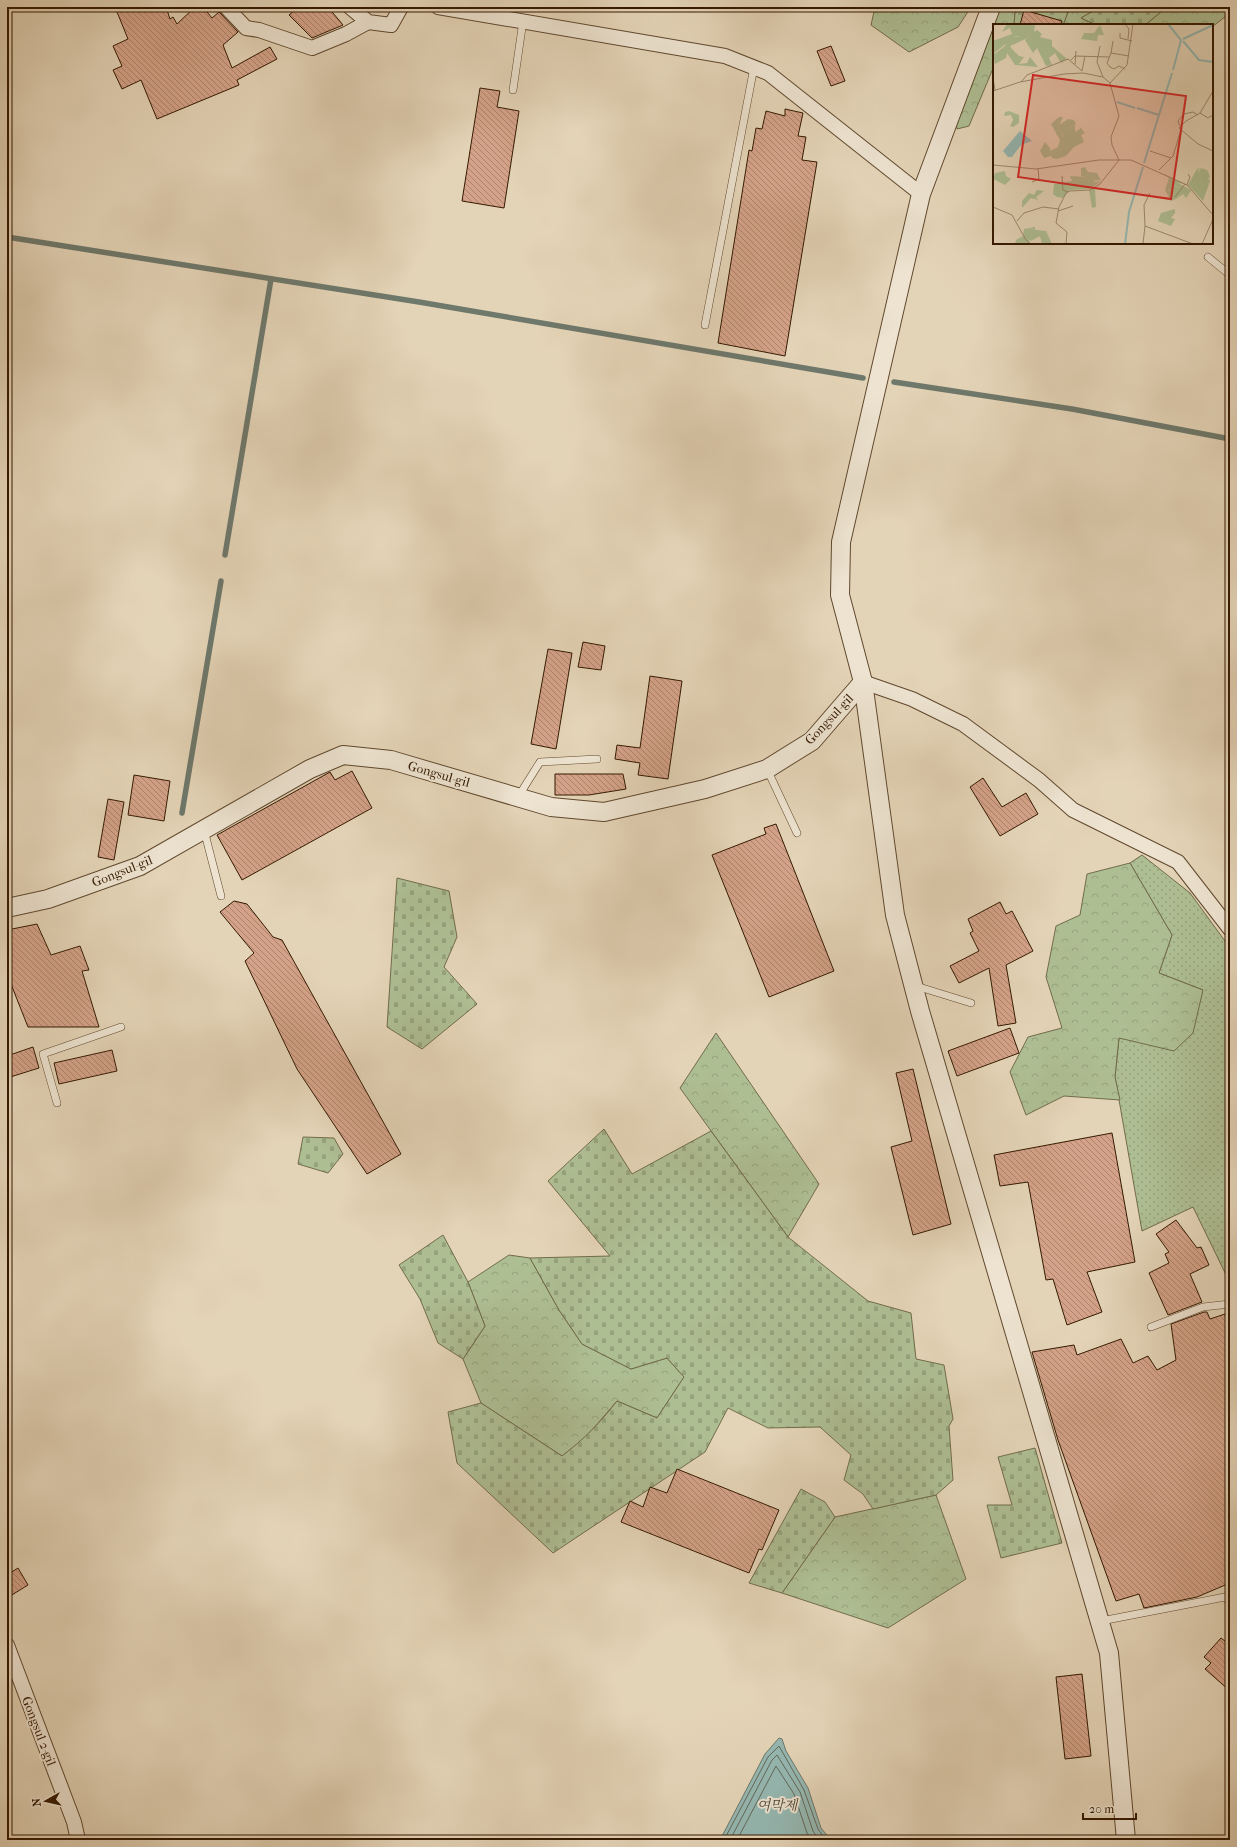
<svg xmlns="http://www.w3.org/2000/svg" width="1237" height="1847" font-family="'IM FELL French Canon','Noto Serif KR',serif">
<defs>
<pattern id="grass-dots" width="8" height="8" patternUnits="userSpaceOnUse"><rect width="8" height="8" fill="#aebe93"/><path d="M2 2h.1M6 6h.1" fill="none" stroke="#96a37d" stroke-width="1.8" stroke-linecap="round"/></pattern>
<pattern id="forest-crowns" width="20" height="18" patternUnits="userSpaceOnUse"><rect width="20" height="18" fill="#aebe93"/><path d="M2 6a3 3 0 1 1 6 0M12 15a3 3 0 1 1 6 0" fill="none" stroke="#96a37d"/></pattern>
<pattern id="cemetery-stones" width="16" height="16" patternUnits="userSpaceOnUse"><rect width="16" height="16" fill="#aebe93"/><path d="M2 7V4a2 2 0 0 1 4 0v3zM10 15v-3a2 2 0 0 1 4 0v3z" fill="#96a37d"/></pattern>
<pattern id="building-back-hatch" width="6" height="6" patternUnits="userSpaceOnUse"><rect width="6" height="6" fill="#d4a288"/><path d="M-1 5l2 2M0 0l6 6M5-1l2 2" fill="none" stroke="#ad836d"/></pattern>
</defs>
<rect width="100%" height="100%" fill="#e4d4b7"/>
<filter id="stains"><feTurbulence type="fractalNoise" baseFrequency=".005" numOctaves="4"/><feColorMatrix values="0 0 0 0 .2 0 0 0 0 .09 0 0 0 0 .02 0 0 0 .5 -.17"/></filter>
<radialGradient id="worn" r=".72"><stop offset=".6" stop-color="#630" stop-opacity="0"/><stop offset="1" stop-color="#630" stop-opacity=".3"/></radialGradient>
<path fill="url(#grass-dots)" stroke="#716c4a" d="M1142,855L1190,893L1230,948V1283L1193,1207L1142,1231L1115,1077L1119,1038L1203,990L1159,973L1172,935L1130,863Z"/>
<g fill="url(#forest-crowns)" stroke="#716c4a">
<path d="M875,7H971L958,27L909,52L871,25Z"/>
<path d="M999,7H1025L1015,13L1014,25H994V66L969,126L957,129L954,105Z"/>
<path d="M1070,7H1100L1081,18L1096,25H1063Z"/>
<path d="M1167,7H1230V13L1212,27V25H1145Z"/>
<path d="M1130,863L1172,935L1159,973L1203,990L1193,1033L1174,1051L1119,1038L1115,1077L1120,1100L1064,1096L1026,1115L1010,1072L1028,1037L1062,1028L1046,977L1056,926L1080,915L1087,874Z"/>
<path d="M716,1033L819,1184L788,1237L680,1088Z"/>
<path d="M509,1255L530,1258L559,1310L582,1344L631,1369L667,1358L684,1377L657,1418L617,1401L586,1437L562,1456L481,1403L463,1359L485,1326L468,1282Z"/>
<path d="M936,1495L966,1579L888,1628L782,1593L835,1517Z"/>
</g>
<g fill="url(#cemetery-stones)" stroke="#716c4a">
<path d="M1025,7H1070L1063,25H1014L1015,13Z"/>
<path d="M1100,7H1167L1145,25H1096L1081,18Z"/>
<path d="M397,878L449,891L457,937L444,967L477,1004L422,1049L387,1027Z"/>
<path d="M604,1129L632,1174L711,1131L788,1237L868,1301L911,1313L916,1359L944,1365L953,1419L949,1426L953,1480L936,1495L873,1509L863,1494L844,1480L851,1455L820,1427L768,1428L728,1408L705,1452L553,1553L457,1463L448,1412L481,1403L562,1456C584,1439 600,1423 617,1401L657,1418L684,1377L667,1358L631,1369L582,1344L559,1310L530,1258L610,1256L548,1181Z"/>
<path d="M303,1137L334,1138L343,1154L328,1173L298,1164Z"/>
<path d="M443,1235L468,1282L485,1326L463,1359L438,1343L420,1299L399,1265Z"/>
<path d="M1035,1448L1062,1543L1001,1558L987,1505H1012L998,1457Z"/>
<path d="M801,1489L825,1502L835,1517L782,1593L749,1583Z"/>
</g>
<path fill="#95b8b2" stroke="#6e786b" d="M779,1738L782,1739L786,1751L808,1788L821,1828L831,1840H720L765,1754Z"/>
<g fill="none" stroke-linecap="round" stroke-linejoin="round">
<g stroke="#64685a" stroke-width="1">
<path d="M724,1840L768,1757L779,1746L804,1790L818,1829L826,1840"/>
<path d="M730,1840L772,1760L777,1755L800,1792L813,1831L819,1840"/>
<path d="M737,1840L776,1766L794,1794L807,1833L812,1840"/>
</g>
<g stroke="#6e786b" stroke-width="5.5">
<path d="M7,237L419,302L863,378"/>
<path d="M894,382L1072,409L1230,439"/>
<path d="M225,555L271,279"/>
<path d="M182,813L221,581"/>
</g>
</g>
<g fill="url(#building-back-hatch)" stroke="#341901">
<path d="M115,7H166L170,19L173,17L177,24L195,7H203L212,18L219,12L238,32L223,45L232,68L270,47L277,59L237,80L239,85L157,119L141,80L122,89L113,70L122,66L113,46L128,39Z"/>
<path d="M299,7H328L343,25L312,38L289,15Z"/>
<path d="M1024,10L1062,21L1061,25H1020Z"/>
<path d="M831,46L845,81L831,86L817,51Z"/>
<path d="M480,88L500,91L497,107L519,111L504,208L462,201Z"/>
<path d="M785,109L803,113L798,136L806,137L802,160L817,162L785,356L718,343L749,150L752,151L756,128L762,129L766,111L785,116Z"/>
<path d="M583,642L605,646L601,670L578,667Z"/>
<path d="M548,649L572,653L556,749L531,744Z"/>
<path d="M650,676L682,681L668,779L638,775L640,763L615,759L617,745L640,748Z"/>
<path d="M352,771L372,808L242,880L217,835L330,772L335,780Z"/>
<path d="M555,774H623L626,789L589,795H555Z"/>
<path d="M134,775L170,781L164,821L128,815Z"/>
<path d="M983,778L1002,807L1026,793L1038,814L1000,836L970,787Z"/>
<path d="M108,799L124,802L114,860L98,857Z"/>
<path d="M776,824L834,971L769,997L712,855L766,834L764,828Z"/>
<path d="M234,901L247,904L273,937L282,940L401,1154L367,1174L297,1069L245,961L254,953L220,912Z"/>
<path d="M1000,902L1006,914L1012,911L1033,951L1006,965L1016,1023L998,1026L989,968L959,983L950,966L979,951L970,933L973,931L968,919Z"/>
<path d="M37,924L51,955L80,946L89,970L82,971L99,1027H28L7,974V930Z"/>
<path d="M1010,1028L1019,1053L957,1076L948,1051Z"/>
<path d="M33,1047L39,1068L7,1078V1056Z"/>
<path d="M112,1050L117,1071L59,1084L54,1063Z"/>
<path d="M913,1069L951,1224L913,1235L891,1147L912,1141L896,1073Z"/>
<path d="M1112,1133L1135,1262L1087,1272L1102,1312L1067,1325L1053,1279L1046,1280L1028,1182L1000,1186L994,1155Z"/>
<path d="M1176,1220L1197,1248L1201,1247L1209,1265L1190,1274L1202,1302L1168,1315L1149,1273L1169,1263L1165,1254L1169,1252L1156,1234Z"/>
<path d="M1204,1312H1207L1210,1319L1225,1314L1230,1353V1583L1197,1597L1144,1608L1139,1594L1116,1601L1058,1440L1032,1352L1074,1345L1077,1355L1121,1339L1133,1363L1148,1356L1157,1370L1176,1360L1171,1324Z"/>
<path d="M677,1469L779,1510L762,1550L759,1549L749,1573L621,1522L630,1501L643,1507L650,1487L667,1493Z"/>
<path d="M18,1568L28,1585L7,1598V1575Z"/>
<path d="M1221,1638L1230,1645V1691L1205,1669L1211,1663L1204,1657Z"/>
<path d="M1082,1674L1091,1756L1065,1759L1056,1677Z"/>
</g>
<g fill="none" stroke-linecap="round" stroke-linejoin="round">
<defs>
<g id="service">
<path d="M513,90L523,21"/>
<path d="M1208,257L1230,275"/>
<path d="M705,325L754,67"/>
<path d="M767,769L797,833"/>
<path d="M518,797L540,762L597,759"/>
<path d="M204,830L221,896"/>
<path d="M916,986L971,1003"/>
<path d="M57,1103L43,1054L121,1027"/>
<path d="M1151,1327L1203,1307L1230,1304"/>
<path d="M1101,1621L1225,1597L1230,1603"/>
</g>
<g id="minor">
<path d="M226,7L246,28L259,30L312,48L346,34L368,22"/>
<path d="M350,7L368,22L391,25L401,7"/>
<path d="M438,7L725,56L768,73L921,194"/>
<path d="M863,682L912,699L963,724L1039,780L1073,810L1178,862L1230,929"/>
<path d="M7,1645L74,1822L78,1840"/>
</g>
<g id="tertiary">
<path d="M991,7L921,194L841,542L840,595L863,682L895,915L920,1011L1109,1653L1126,1840"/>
<path d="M7,908L48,899L140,866L310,769L343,755L391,760L551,807L604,812L705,789L767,769L812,741L863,682"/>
</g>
</defs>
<use href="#service" stroke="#60482e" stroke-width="8"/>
<use href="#minor" stroke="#60482e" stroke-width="16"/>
<use href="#tertiary" stroke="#60482e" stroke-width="20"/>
<use href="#service" stroke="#ede3d0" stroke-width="7"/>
<use href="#minor" stroke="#ede3d0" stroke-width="14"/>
<use href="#tertiary" stroke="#ede3d0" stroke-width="18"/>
</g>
<g text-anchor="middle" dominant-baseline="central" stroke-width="4" stroke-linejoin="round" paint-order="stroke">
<g font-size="13" fill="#341901" stroke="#ede3d0">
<text transform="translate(829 719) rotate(-47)">Gongsul-gil</text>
<text transform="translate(439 774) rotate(16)">Gongsul-gil</text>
<text transform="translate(122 871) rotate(-22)">Gongsul-gil</text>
<text transform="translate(39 1731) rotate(69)">Gongsul 2-gil</text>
</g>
<g font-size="14" font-style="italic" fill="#514936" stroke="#ede3d0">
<text x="777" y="1805">여막제</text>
</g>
</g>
<g transform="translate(993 24)">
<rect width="220" height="220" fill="#e4d4b7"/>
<path d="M14,0H42L41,8L44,6L49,10L47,13L59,16V22L74,35L68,39L62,29L56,34L59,41L53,42L44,24L40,29L32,16L36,13L23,12L1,29L0,17L19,10L17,4L9,8ZM107,1L111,11H105L104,17L88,15L91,9H101ZM19,25L26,32L31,33L26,40L34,39L37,33L45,43L22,41L14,29ZM207,144L205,147L209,161L217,155V157L210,177L195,161L204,145ZM77,152L94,153L102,158L109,157L96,165L77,166L70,174L64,173L60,170L61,160L79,157Z" fill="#aebe93"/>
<path d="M16,87L26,91V99L20,103L17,102L20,96L18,91L11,92L12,88ZM75,95L81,96L83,100L75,105L71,113L65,102ZM52,118L57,124L58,132L51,134L47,127ZM92,143L95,148L104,149L108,156L99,157L97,160L93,159V153L88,152V144ZM208,144L214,146L217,152L213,160L209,161L205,149ZM171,150L191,160L180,158V161L185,163L175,165L183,175L178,177L172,166L176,154ZM44,166L51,167L43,173L45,176L38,174L29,184V177L36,169L41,171ZM42,203V206L34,205L37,220H22L23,216L30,212L31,205Z" fill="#aebe93"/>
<path d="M34,11L37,13L17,22L19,25L14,29L13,34L2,40L0,31L12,22L15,14ZM66,93H70L66,102L70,113L75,105L82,101V108L88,104L92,109L88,111L91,118L81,123L73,132L64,135L59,134L57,127L65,123L67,116L58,100ZM12,147L13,152L18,155L12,161L0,155L2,149ZM179,156L196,165L198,167L193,174L190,170L183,175L179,173L175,163H185L177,159ZM102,164L103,183L99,184L96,166ZM182,185V189L178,194L182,195L178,202L165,197L168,189ZM34,205L53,207L59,220H49L47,212L38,217L34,214Z" fill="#aebe93"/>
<path d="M27,107L39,117L28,121L19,133H15L10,127Z" fill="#95b8b2"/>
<path fill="none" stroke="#95b8b2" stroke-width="2" d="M175,0L188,16L180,46M190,15L220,1M190,17L206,36L220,38M124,78L142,84M144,84L166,91M151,139L179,49M132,220L136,188L150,143"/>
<path fill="none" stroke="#9e896e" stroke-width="1" d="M132,0L136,5L135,15M127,9V14L139,17M120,17L118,29L136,32M107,22L104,38L110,53M118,29L114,39L117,43L121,45L126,42L132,45M78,36L82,32L116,33M82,40L83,27M89,47L92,32M0,54L2,66M28,58L34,51L75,35L89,47M0,67L27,58L71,50L90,49L110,53L117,59M207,89L220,67M220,91L215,94L207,89L193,97L186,104L205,120L220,127M187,102L185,97L191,90L200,88L205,91M157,127L178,134M0,141L43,145L106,136H138L194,161L220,191M166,146L180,132L188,106M69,152L70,166L75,168M39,158L46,155L45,144M194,161L197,153L195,150M157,169L151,181L152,202L200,220M182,173L192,160M0,183L19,191L33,216L38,220M65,187L80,182M24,197L31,189L50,183L66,185M73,220L74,208L63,199L66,183L73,169L77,167L97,166L107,160L126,136L119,121L118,113L126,92L117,59L134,41L140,0M150,220L152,202M209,220L220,195"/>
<path fill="#d62828" fill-opacity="0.15" stroke="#d62828" stroke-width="2" d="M40,51L193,72L178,175L25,153Z"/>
<rect width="220" height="220" fill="none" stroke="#341901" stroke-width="2"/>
</g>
<rect width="1237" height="1847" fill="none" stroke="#e4d4b7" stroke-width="24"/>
<rect x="8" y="8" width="1221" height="1831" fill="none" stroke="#341901" stroke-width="2"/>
<rect x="12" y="12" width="1213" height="1823" fill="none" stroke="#341901"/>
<g transform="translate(46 1801) rotate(262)" stroke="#ede3d0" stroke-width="3" paint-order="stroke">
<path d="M0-3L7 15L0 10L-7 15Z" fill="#341901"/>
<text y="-6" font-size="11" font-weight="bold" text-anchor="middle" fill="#341901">N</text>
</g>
<path d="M1083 1813v6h53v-6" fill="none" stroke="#341901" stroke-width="2"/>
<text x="1089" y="1813" font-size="12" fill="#341901" stroke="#ede3d0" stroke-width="3" paint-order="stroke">20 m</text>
<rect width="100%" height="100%" filter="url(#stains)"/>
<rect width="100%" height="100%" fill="url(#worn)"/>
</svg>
